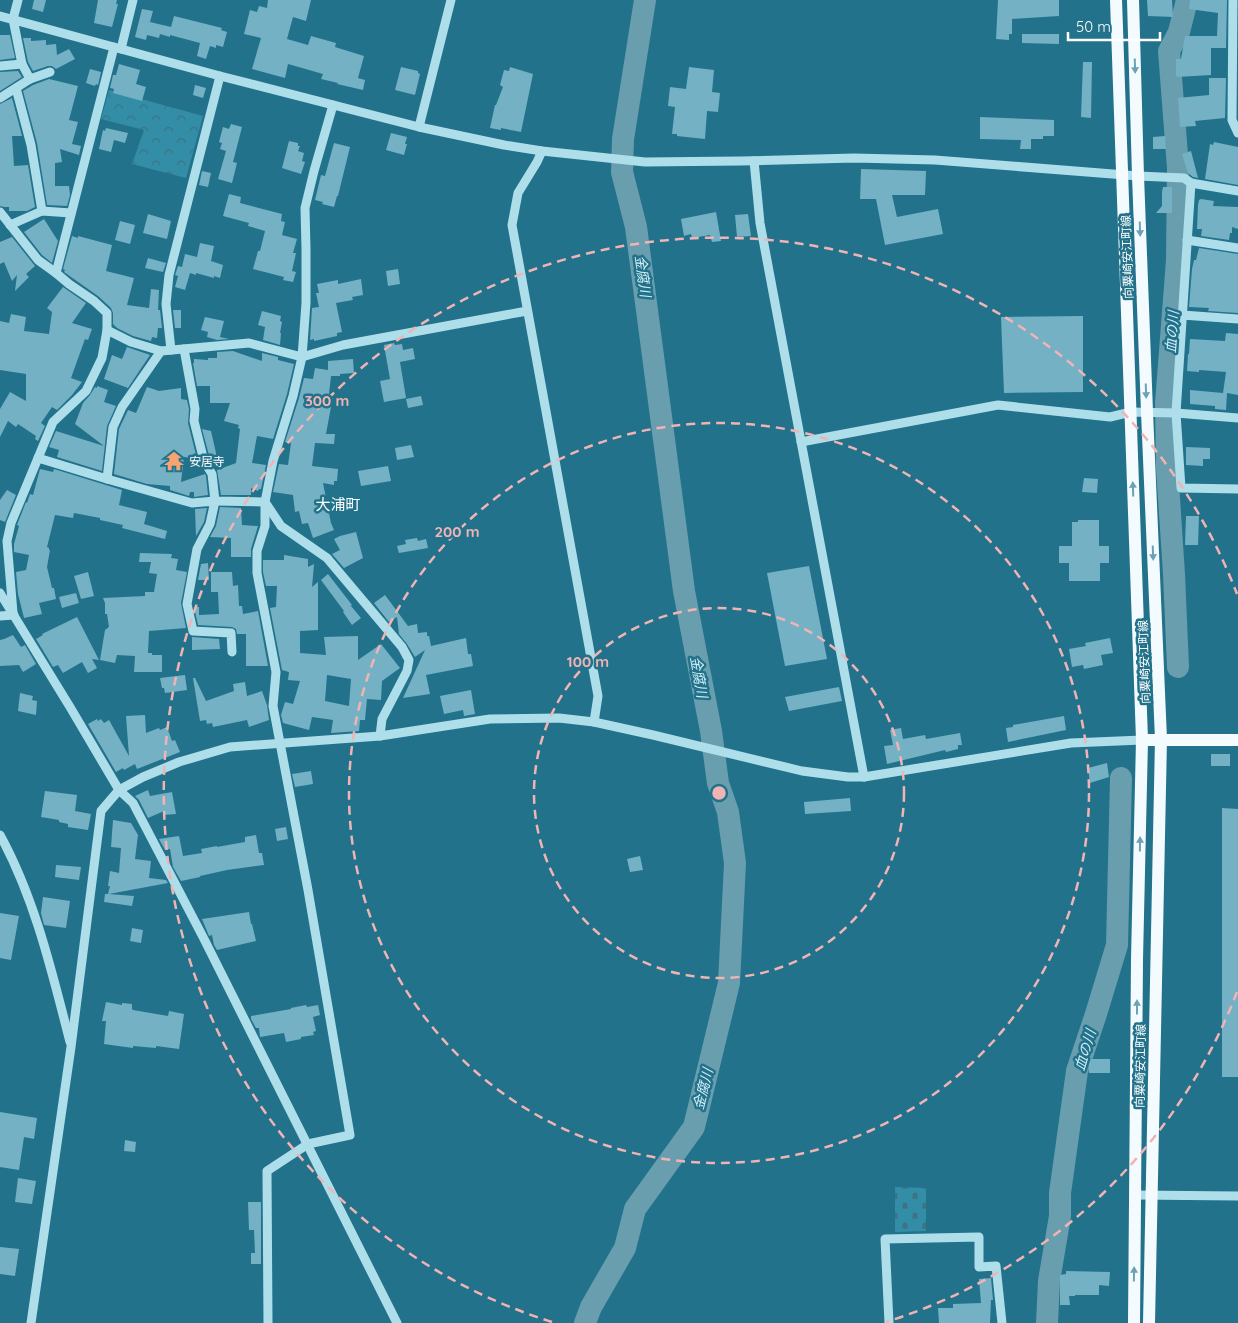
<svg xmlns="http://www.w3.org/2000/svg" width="1238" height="1323" font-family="Quicksand,'Noto Sans JP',sans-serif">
<defs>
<pattern id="cemetery-stones" width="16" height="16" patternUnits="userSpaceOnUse" patternTransform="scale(1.25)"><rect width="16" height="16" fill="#338da6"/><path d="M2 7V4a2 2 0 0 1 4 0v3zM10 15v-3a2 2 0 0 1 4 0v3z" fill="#3d7382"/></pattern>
<pattern id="park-crowns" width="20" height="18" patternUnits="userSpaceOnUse" patternTransform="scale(1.25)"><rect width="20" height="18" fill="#338da6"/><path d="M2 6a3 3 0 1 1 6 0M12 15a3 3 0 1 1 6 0" fill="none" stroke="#3d7382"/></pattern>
</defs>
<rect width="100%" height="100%" fill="#22728b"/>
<path fill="url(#cemetery-stones)" d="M895,1187L926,1188V1231L895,1232Z"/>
<path fill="url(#park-crowns)" d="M109,90L203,116L186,178L132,164L144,130L101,119Z"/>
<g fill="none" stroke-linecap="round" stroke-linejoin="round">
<g stroke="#699eae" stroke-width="22">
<path d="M1178,667L1174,574L1167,468L1166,403L1177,260L1178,168L1169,51L1179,32L1187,0"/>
<path d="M585,1323L591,1307L625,1248L635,1209L694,1127L729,983L735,863L728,812L718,783L711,731L684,591L636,227L622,172L623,139L645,0"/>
<path d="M1047,1323L1049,1281L1060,1216V1193L1077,1071L1096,1014L1117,945L1121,778"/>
</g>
</g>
<g fill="#74b1c4" fill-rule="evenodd">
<path d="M34,0H46L43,12L32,9Z"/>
<path d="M98,0H117L116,4H118L112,27L94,23Z"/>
<path d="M268,0H311L306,21L293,17L287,39L308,45L311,36L336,43L335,47L364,56L358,78L365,80L363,90L337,84L338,83L321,79L323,74L288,64L285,78L252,69L261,38L244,34L250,10L257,12L259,6L267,8Z"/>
<path d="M998,0H1059V16L1012,19V34H1009V40L996,39Z"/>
<path d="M1147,0H1172L1173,17L1148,16Z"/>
<path d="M1190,0H1227L1226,48H1211V75L1177,77L1176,75V59H1181L1185,36H1217L1218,13L1189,9Z"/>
<path d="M142,9L153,11L150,22L171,27L174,16L222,28L221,30L227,32L223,47L216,45V48L210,46L206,59L197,56L200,43L170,35V37L160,34L159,38L147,35L146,40L135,37Z"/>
<path d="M1022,34H1059V44L1022,43Z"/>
<path d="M0,35H10L15,58L0,60Z"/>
<path d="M23,38H31V41L46,40V45L56,44L57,55L69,49L75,59L56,69L52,66H48L33,71L28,62Z"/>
<path d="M1083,62H1092L1091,118L1081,117Z"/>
<path d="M119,64L140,70L136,84L146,87L142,101L113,93L114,89L110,88L113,75H116Z"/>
<path d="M401,67L418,71V73L420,74L415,95L395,90Z"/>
<path d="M510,67L533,74L521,132L501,128V130L490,128L495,105H496L503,87L500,85L504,70L509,71Z"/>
<path d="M689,67L714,70L712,92L720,93L718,112L707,111L705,139L677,136V134H672L675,107L668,106L670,87L686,89Z"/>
<path d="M90,69L101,72L98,85L96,84L95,86L86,83Z"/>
<path d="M18,71L22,77L0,91V72Z"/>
<path d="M1209,78H1226L1225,118L1195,121L1196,126L1180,127L1178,98L1209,95Z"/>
<path d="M49,79L78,86L69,120L78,122L72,144L81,146L79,155L60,149L62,162L55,163V186H69L70,195L67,206L47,205L37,143L23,91L33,85Z"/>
<path d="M195,85L206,88L203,98L193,95Z"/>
<path d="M12,98L22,136H12L14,166L28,165L35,207L27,211H9V207H4L0,206V104Z"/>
<path d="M980,117L1054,120V136H1043V139H1031V149H1020L1021,140L980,139Z"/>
<path d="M231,124L242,127L233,162L237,163L232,183L218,179L226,151L220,149L222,143L219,142L223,127L229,129Z"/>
<path d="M106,128L128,133L125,143L114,140L111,152L99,149L103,130L105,131Z"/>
<path d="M391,133L407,137L405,144H407L404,155L386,150Z"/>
<path d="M1165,136L1166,149H1153V137Z"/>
<path d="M289,141L298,143V146H300L298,151L304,153L302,161L305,162L301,174L282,168Z"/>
<path d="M1214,142L1238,147V185L1205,179L1210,144L1213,145Z"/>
<path d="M334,143L350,147L338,196H337L334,207L322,204L323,202L315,200L321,175L325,176Z"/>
<path d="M1191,151L1198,178L1193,177L1188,173L1182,154Z"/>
<path d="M861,169L926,171L925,195H892L897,217L938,209L943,234L885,245L876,199H860Z"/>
<path d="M202,171L211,173L208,187L199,185Z"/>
<path d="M1163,187H1172V213H1156L1162,206V192Z"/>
<path d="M229,194L241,197L240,203L282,214L281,221L285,222L282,235L297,239L293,253H296L292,271L296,272L293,282L283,280L284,277L253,269L258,251H260L265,231L248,226L249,223L223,216Z"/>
<path d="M1201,199L1214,201L1213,206L1238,207V229L1232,227V233H1230L1229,240L1201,236L1202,229H1197L1198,205L1199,200Z"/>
<path d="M716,212L721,241L712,242L710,235L692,238L691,234L684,236L681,219Z"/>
<path d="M148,214L171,221L167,239L143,233Z"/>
<path d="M748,214L751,236L737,237L735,215Z"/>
<path d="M44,219L58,241L52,263L42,255L24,232Z"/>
<path d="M120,221L135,225L130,244L115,240Z"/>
<path d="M72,236L78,238V236L112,245L106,271L134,278L127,305L149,308L151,289L159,290L158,310H160L162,328H158L157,338L152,337L151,341L133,336L117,328L113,324V313L111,308L98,296L64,272L65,270L63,269Z"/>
<path d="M12,237L35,266L26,274L29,277L15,291L17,275L12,281L4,262L0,264V242Z"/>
<path d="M200,243L214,246L211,261L223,265L220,278L214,276V278L196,273V275L190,273L185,290L175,287L178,276L175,275L178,266L182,267L185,254L197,257Z"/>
<path d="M1199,248L1238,254V313L1208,311L1209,308L1189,307L1192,269L1194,260H1196Z"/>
<path d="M148,258L166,263L163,272L145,268Z"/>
<path d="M398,269L400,284L388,286L386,271Z"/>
<path d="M361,279L363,295L352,297L353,300L336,303L342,332L337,333V336L314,341V339L310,340L312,308L319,307L316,293H319L317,284L338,280V284Z"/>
<path d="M63,287L86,303L72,323L92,329L88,340L85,339L71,378L82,382L72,395L57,410L52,407L41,423L45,426L38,441L35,439L36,436L18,424L16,427L8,421L0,437V409L10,392L26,401V374L0,370V321L9,323L11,314L26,317L24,331L49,334L52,312L47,308Z"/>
<path d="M173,310H181V328H175Z"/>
<path d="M262,311L281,316L280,321L282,322L280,333H281L280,345L263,340L265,327L258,325Z"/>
<path d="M1083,316V392L1004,393L1001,317Z"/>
<path d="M205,317L224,321L220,337L229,339L217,340L207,337L208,332L201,330Z"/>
<path d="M1226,333L1238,334V395L1227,393L1226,410L1215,409V406L1190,404V390L1223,393L1226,372L1199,370V372L1187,371L1188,354H1189L1190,339L1225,341Z"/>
<path d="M394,343L395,345L402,344L403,350L413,348L415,359L400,362L406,398L384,402L380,381L390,379L384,345Z"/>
<path d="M127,347L150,355L128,388L104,379L112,355L122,359Z"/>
<path d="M233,351L262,361V353L278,357V360L294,364L287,394L273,439L257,436L252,463L266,465L261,489H259L258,491L251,488V495H221L217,470L236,463L240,429L238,428L239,425L224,421L230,403H210V386H197L193,363H194V359L208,360V358H217V352Z"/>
<path d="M353,359L354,373L340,374V376H331L329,394H332L331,407L326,434H335L334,444L315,443L312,466L338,469L337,481H334V485L323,483L331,523L334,530L313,538L308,523L302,524L299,511L295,512L293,495L273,492L279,464L288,465L291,443L285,442L299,398L304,378L313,379L315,368L328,370V361Z"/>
<path d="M97,386L108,390L104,402L116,406L107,426L102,471L57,457L59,450L49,447L56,431L104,446L75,424L83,403L90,395L95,387L97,388Z"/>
<path d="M147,387L159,391L181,388V399L187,400L189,409L188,423L197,459L184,457L181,482L205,474L206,476L208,495L194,497V492H190L189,496L170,490V486L147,484L114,474L119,429L128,410L136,413Z"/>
<path d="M421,396L423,405L408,408L406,399Z"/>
<path d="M202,429L211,431L218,462L211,461L210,459Z"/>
<path d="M411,445L414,457L397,460L395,448Z"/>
<path d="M1186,447L1210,448V459H1203V466L1186,465Z"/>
<path d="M388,466L391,481L361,486L358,471Z"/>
<path d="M40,469L53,472L54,469L122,490L119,505L147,512L144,524L167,531L165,539L122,528L123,525L100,520V518L74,513L73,518L55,515L47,547L49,548V550H50L47,567L52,588H54L56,599L39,603L42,614L24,618L18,594L16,572L26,570L29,555L14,552V544L19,526L17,525L26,502L27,503L30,494L33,495Z"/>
<path d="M1084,478L1098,479L1097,493L1082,492Z"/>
<path d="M7,490L16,495L5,522L0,520V500Z"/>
<path d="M220,507L241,508L242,525L258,526L251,549V557H231V538L210,537L216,526Z"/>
<path d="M207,508L204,522L196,536L195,509Z"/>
<path d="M1186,516H1199L1198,545H1185Z"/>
<path d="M1078,520H1099V546H1109V563H1100V581H1069V563H1059V546H1072V522H1078Z"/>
<path d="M356,532L363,558L344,568L332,554L340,550L334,539L340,536Z"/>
<path d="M417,538L418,541L426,539L428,548L399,553L397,546L406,544L405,540Z"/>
<path d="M140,553L172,554L171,558L178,559L176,570L187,572L181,603L186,628L149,631L148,653H152V655H162V672H134L135,656L117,655L115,663L100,660L105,630L109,627L107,614H105V603L103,598L145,596V592H154L157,574L149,573L151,562H139Z"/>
<path d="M284,555L308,559V567L314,564L312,587L318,582V630L300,631V653L326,655L324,637L358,636V660L381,644L400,668L382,681L381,700L367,699L365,720H360L359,731L331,733L333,720L312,717L309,730L283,723L281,715L285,702L293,704L300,681L288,680L289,672L282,670L270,608L276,607L277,586H266L263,572V560H284ZM327,675L351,679L349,706L325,701Z"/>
<path d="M208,563L209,580H198L201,564Z"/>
<path d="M809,566L827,659L785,666L767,573Z"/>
<path d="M88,572L94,596L81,599L74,576Z"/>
<path d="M211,572H232L233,586L238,585L239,606H242L243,614L258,611L268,666H246V634H237L236,629L232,627L198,625L194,607H199V615L219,614L218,592H211Z"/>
<path d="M328,574L352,605L348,608L351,606L361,618L352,625L343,612L344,611L321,580Z"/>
<path d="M76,593L79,603L62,608L59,597Z"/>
<path d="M385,595L408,626L417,624L418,633L427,632V636H429L431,646L466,638L468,654H471L473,666L426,675L430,694L403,698L425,650L415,657L407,644L399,634L397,617L389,622L374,603Z"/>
<path d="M77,617L99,660L92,659L97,668L88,673L82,662L63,673L58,665L53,667L36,639L43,635L42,634Z"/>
<path d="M13,635L21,647L25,645L36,664L23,672L19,665L0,666V640L4,639Z"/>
<path d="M192,637L219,639L220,649L192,650Z"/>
<path d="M1110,638L1113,653L1101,655L1103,665L1084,669L1083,665L1072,667L1069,649L1086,646L1085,643Z"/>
<path d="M185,675L187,690L165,693L164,688H162L160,678Z"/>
<path d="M193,678H195L206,701L234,691L233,684L245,682L247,696L262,691L267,705L269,720L249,727L247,720L213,727L212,723L207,724L206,720L200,721Z"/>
<path d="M839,687L842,701L789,711L785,697Z"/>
<path d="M471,690L475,714L464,716L463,710L444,714L440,696Z"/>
<path d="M20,693L33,696L32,700L37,701L36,715L18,711Z"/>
<path d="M145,715L146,733L159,728L160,730L167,727L172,741L175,740L180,752L137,769L135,764L124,770L123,768L116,772L88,724L97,719L98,721L101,719L104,723L109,720L129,756L126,716Z"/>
<path d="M1064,716L1066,730L1008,742L1006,728L1013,727V725Z"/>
<path d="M901,728L903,739L925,735L926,739L960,733L962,745H958V749L946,752L945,750L887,764L884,746L893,745L890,730Z"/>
<rect x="1211" y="754" width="19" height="12"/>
<path d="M1107,763L1109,777L1090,783L1088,768Z"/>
<path d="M311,771L313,784L295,787L292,774Z"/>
<path d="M148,790L150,796L172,792L176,814L164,815V811L148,818L139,800L135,796Z"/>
<path d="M45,791L77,795L75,811L91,814L88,830L68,827V824L59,822V820L41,817Z"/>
<path d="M850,798L851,811L805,814L804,802Z"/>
<path d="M1222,808L1238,809V1077H1222Z"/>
<path d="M113,820L131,823L138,835L135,859L151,861L149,878L166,880L168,883L109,894L134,896L132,906L104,902L105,894H108L110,886H108L110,871L119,873L121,848L111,847Z"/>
<path d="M286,827L288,839L277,841L275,829Z"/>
<path d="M256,835L259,853H262L264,865L227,870L200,876V877L181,881L173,867L170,849L165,850L159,839L179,836L183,856L202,853L201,849L217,846V847L245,842V837Z"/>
<path d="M640,856L643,870L630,872L627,859Z"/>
<path d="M56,865L81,867L79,880L55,877Z"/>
<path d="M43,897L70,901L66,928L44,925L41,913Z"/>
<path d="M249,912L251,924H252L256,941L217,950L214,945L212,935L209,936L202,919Z"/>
<path d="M0,913L19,916L11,960L0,958Z"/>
<path d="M132,928L143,930L141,943L130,941Z"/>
<path d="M106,1002L122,1005V1003L132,1004V1009L133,1010L168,1016L169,1011L184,1014L179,1049L156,1046V1048L133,1046V1048L104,1044L106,1021H102Z"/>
<path d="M306,1005L307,1007L318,1005L320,1015L313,1017L316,1031L313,1032L314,1035L301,1037V1039L286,1042L284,1033L260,1037L259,1028H256L251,1019V1016L291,1009V1008Z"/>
<rect x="1089" y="1059" width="21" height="14"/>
<path d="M0,1112L37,1118L34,1139L24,1137L19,1170L0,1167Z"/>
<path d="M125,1140L136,1142L135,1152L124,1151Z"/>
<path d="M18,1178L36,1181L32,1204L15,1202Z"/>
<path d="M248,1202H261V1264H251V1253H255L254,1230H249Z"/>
<path d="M0,1247L19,1249L15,1276L0,1274Z"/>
<path d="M1066,1271L1110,1272L1109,1286L1099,1285V1295H1075V1296H1069L1070,1305H1060V1275L1066,1274Z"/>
<path d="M991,1278L993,1300H991L990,1323H939L938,1308H953V1304L981,1303L979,1279Z"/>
</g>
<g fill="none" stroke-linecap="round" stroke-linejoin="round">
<g stroke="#afdeeb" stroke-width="9">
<path d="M18,0L13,19L22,64L30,79"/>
<path d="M1233,0L1232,120L1238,133"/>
<path d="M0,16L220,76L419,127L504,145L542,151L645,162L741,161L854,158L935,160L1138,176L1184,178L1191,183L1176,413L1181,488L1238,489"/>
<path d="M121,49L133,0"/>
<path d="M0,66L22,64"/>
<path d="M16,88L31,145L42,211"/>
<path d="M0,98L30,79L50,72"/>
<path d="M419,127L451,0"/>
<path d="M542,151L537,162L518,193L512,225L598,696L594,722"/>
<path d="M754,161L760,223L864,777"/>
<path d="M1191,183L1238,191"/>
<path d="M0,212L38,260L56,273"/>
<path d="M10,225L42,211L71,213"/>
<path d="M1187,240L1238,248"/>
<path d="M1182,315L1238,319"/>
<path d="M107,330L131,342L161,351L249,343L302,357L343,345L527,311"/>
<path d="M184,349L195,409L194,421L204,461L212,474L215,501L265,502L281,526L327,558L402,647L409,660L407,671L382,719L380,736"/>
<path d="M171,350L166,304L169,275L220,76"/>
<path d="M801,442L998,405L1110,417L1131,412L1176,413L1238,418"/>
<path d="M38,458L107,479L113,427L122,407L161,351"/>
<path d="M107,479L192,503L215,501L210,524L197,549L187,604L193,631L231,633L232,652"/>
<path d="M0,593L70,707L119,790L133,803L203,937L397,1323"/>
<path d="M13,613L7,541L11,523L53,422L86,391L102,358L107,330V313L94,301L69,284L56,273L114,47"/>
<path d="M0,616L14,615"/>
<path d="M0,835C35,899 52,972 70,1042"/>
<path d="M1135,1195L1238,1196"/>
<path d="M31,1323L71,1047L101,811L119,790L143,777L179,762L230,747L380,736L490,719L559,718L594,722L653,735L802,771L848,777H864L1071,743L1142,740"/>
<path d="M268,1323L267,1171L308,1144L350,1135L308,890L273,706L276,672L257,573V551L265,526V502L273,461L293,396L302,357L306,303V249L305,208L314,171L333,105"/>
<path d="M889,1323L885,1239L979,1237V1267L996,1266L1002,1323"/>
</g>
<g stroke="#f4fbfe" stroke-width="12">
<path d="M1116,0L1142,740L1137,959L1134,1323"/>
<path d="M1133,0L1138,176L1147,412L1161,739L1149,1323"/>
<path d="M1142,740H1238"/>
</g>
</g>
<defs><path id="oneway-solid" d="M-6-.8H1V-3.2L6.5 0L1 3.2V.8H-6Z" transform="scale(1.25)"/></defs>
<g fill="#6ca2b3">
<use href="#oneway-solid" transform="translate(1135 66) rotate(88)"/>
<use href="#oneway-solid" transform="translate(1140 229) rotate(88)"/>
<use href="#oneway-solid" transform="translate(1146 391) rotate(88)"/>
<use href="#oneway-solid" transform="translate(1133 489) rotate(-92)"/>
<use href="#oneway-solid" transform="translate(1153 553) rotate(88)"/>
<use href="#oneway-solid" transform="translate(1140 844) rotate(-89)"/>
<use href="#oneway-solid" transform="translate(1137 1007) rotate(-90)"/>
<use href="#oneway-solid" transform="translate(1134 1274) rotate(-89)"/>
</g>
<g fill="none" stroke="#f1b4b4" stroke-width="2.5" stroke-dasharray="9 6">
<circle cx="719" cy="793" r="185"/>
<circle cx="719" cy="793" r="370"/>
<path d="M1237 992A555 555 0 0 1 886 1322M552 1322A555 555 0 1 1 1237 594"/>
</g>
<defs>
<symbol id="temple-bare" viewBox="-9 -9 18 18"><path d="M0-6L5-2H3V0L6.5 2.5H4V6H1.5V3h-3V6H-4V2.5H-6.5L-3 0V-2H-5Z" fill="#f7a471" stroke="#22728b" stroke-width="2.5" paint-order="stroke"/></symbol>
</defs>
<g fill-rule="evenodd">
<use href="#temple-bare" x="160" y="447" width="28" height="28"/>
</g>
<g text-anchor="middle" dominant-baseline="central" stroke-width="5" stroke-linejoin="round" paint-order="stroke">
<g font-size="12" fill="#fff" stroke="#22728b">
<text transform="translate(1127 257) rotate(-92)">向粟崎安江町線</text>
<text transform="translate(1144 662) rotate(-92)">向粟崎安江町線</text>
<text transform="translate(1140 1066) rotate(-89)">向粟崎安江町線</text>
</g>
<g font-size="12" fill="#fff" stroke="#22728b" text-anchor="start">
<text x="189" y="461">安居寺</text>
</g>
<g font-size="14" font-style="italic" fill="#d3eff7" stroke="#22728b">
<text transform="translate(643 276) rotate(82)">金腐川</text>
<text transform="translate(1172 332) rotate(-86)">血の川</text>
<text transform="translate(699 677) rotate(80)">金腐川</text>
<text transform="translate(1085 1050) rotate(-73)">血の川</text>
<text transform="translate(703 1089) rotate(-76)">金腐川</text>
</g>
<g font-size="15" fill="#fff" stroke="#22728b">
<text x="338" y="504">大浦町</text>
</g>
</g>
<circle cx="719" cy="793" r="8" fill="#f1b4b4" stroke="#22728b" stroke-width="2.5"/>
<g font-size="15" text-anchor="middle" font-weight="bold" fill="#f1b4b4" stroke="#22728b" stroke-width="5" stroke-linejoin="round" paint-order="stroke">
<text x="327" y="406">300 m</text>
<text x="457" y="537">200 m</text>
<text x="588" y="667">100 m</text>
</g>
<path d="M1068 32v8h92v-8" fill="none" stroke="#ffffff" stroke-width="2.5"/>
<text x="1076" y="32" font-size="15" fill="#ffffff" stroke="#22728b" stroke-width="4" paint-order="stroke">50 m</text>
</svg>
